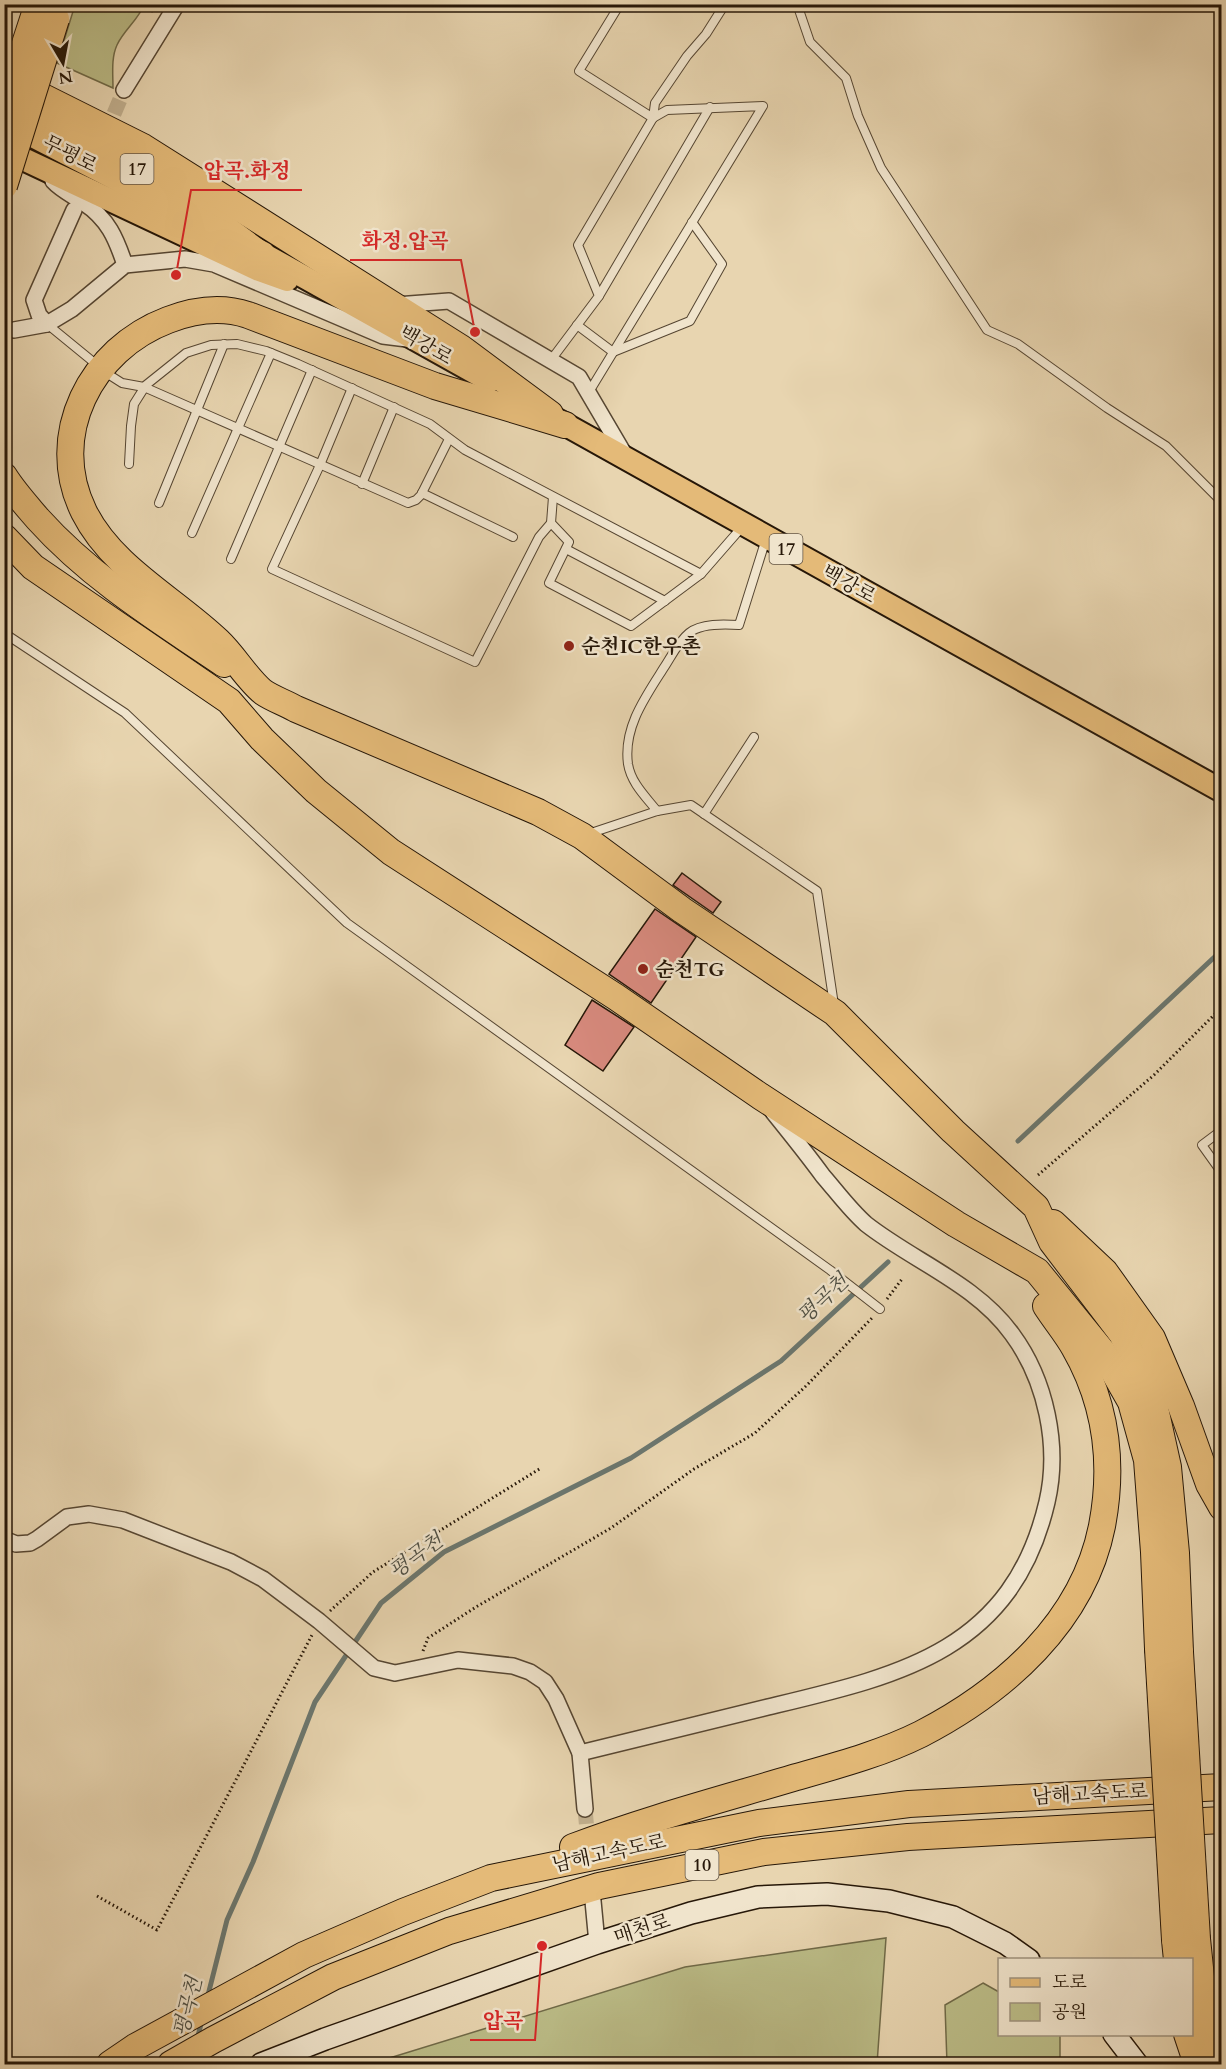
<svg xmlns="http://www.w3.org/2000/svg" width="1226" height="2069" font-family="Cardo,'Noto Serif KR',serif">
<rect width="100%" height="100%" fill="#e8d5b0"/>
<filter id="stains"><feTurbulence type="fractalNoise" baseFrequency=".00333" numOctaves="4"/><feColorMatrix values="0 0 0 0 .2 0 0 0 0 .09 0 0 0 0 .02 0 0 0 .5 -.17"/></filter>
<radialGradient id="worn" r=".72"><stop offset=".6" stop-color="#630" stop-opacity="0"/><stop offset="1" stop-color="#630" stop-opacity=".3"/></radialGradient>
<g fill="#bbbc87" stroke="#706a48" stroke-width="1.5">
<path d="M75,5H144C138,20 124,30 117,45C111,58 113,74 113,88L57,63Z"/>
<path d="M886,1938L877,2064H370L685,1967Z"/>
<path d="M983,1983L999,1992L1000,2034L1060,2035V2064H947L945,2005Z"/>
</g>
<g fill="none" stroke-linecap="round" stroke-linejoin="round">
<g stroke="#6b776f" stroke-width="5">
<path d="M1018,1141L1222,950"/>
<path d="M207,1999L227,1920L253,1862L315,1702L381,1603L444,1552L631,1458L781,1361L888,1262"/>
<path d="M197,2040L202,2020"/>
</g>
</g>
<g fill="#d88a7e" stroke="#261708" stroke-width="1.5">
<path d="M682,873L721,902L713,913L673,885Z"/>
<path d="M655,909L696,937L651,1003L609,974Z"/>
<path d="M592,1000L634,1027L603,1071L565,1045Z"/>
</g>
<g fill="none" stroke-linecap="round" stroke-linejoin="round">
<g stroke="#c1af8e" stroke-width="15" stroke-dasharray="15 8" stroke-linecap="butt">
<path d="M105,135L124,90"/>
<path d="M585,1809L593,1896"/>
</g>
<defs>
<g id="service">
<path d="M620,4L579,71L653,118"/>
<path d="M797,4L810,42L846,78L858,116L881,168L987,330L1018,344L1107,408L1166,446L1222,502"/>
<path d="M599,296L710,107"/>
<path d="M47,324L91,360"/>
<path d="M577,325L613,352L690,321L722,264L692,222"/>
<path d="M551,360L599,296L578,245L653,118L655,103L687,56L706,34L725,4"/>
<path d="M111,376L122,383L144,387L408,503L416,500L421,495L449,439"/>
<path d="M352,388L320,465L272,569L475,662L539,537L551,523"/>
<path d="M589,392L763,106L667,110L653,118"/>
<path d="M129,464L131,426L134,404L146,385L186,353L211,345L237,344L266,351L298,364L430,424L465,450L701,574L742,527"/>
<path d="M362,484L394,407"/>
<path d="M422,493L513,537"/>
<path d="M553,497L551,523L569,542L549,583L631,626L701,574"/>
<path d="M159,503L224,344"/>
<path d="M192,533L271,353"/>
<path d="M566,549L665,601"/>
<path d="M231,559L312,370"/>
<path d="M4,633L125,713L347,923L830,1270L880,1309"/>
<path d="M657,811C646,797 631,783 628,764C623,727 646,696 665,666C672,655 679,641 689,633C701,623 724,624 739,625L766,539"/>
<path d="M704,814L754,737"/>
<path d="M588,834L657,811L691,805L817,891L834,1005"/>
<path d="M1222,1130L1202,1145L1222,1173"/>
</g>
<g id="minor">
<path d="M124,90L177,4"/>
<path d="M53,181C61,190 74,196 84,203C108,219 116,238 125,265"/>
<path d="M74,210L34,300L39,315L47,324L72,309L125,265L185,259L214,264L383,336L407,339"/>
<path d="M396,305L449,301L579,377L626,457"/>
<path d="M14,330L47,324"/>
<path d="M4,1539L16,1544L30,1543L37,1539L67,1517L89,1514L123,1520L231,1562L263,1579L319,1621L374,1668L395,1673L458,1660L513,1666L530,1672L545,1682L556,1699L580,1753L585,1809"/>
<path d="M580,1753C642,1738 705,1723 768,1707C898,1676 1012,1652 1047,1502C1060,1446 1046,1380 1012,1334C976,1284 913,1261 866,1224C850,1210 837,1192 823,1176C807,1154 790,1133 773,1112"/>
<path d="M593,1901L597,1943"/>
</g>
<g id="secondary">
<path d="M1114,2034L1137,2064"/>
<path d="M261,2064L325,2039L597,1943L691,1913L758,1897L827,1894L889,1901L953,1917L1005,1943L1029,1960"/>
</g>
<g id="primary">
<path d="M13,100L178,191L263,254L490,381"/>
<path d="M4,150L259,270L287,280"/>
<path d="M550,416L1222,791"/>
</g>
<path id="trunk" d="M4,120L263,254"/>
<g id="motorway">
<path d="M13,82L143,147L461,348L550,414"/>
<path d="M565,425L435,386L248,315C221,306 194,310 168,320C91,349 46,435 84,512C112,568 174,599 218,641C234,656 247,679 263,692C273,699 286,703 296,709L538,812L582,836L682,910L835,1013L953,1131L1036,1207L1052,1242L1122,1334L1153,1399L1168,1467L1176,1553L1180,1652"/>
<path d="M4,476C14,492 26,505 38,519C91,578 159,620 224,664"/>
<path d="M4,537L33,567L229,701L262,739L316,791L391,852L616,997L760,1096L956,1224L1037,1271L1102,1351L1131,1402L1147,1460L1154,1552L1158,1649"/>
<path d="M1053,1223L1105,1272L1152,1338L1181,1406L1209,1484L1222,1507"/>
<path d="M573,1847C644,1820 719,1800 793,1778C835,1766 881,1754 921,1734C1004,1691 1083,1622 1102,1526C1114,1463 1107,1404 1074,1347C1066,1333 1055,1320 1046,1306"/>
<path d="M1197,1939L1206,2025L1220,2064"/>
<path d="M1175,1940L1177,1960"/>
<path d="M1187,2034L1197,2064"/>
<path d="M110,2064L135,2047L304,1955L403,1912L491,1878L759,1823L909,1804L1222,1787"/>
<path d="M171,2064L213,2040L333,1977L449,1931L599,1886L764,1852L908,1837L1222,1820"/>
</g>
</defs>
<use href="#service" stroke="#564632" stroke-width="10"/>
<use href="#minor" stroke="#564632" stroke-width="18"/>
<use href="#secondary" stroke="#261708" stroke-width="24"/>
<use href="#primary" stroke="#261708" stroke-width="26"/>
<use href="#trunk" stroke="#261708" stroke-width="27"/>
<use href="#motorway" stroke="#261708" stroke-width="28"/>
<g stroke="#261708" stroke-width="3" stroke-dasharray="1.5 3" stroke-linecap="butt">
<path d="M151,12L154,4"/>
<path d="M1038,1175L1154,1075L1222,1007"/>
<path d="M887,1299L902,1279"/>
<path d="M330,1611L373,1572L541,1468"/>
<path d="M423,1651L428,1638L476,1607L611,1528L694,1469L755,1433L806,1386L872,1318"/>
<path d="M97,1896L157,1930L312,1635"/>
</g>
<use href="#service" stroke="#f0e4cc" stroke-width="8"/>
<use href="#minor" stroke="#f0e4cc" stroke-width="15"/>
<use href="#secondary" stroke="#f0e4cc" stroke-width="21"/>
<use href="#primary" stroke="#e4ba78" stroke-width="22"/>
<use href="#trunk" stroke="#e4ba78" stroke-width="24"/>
<use href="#motorway" stroke="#e4ba78" stroke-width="26"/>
<defs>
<g id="motorway-bridge">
<path d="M4,108L36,10"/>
<path d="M4,186L56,19"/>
<path d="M1158,1649L1175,1940"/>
<path d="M1180,1652L1197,1939"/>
</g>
</defs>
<use href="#motorway-bridge" stroke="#261708" stroke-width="28" stroke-linecap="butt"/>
<use href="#motorway-bridge" stroke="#e4ba78" stroke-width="26"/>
</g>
<g fill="#8f2418" stroke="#f0e4cc" stroke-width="2">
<circle cx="569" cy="646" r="6"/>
<circle cx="643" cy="969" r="6"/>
</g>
<g text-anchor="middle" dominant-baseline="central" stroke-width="5" stroke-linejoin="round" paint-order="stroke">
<g fill="#f0e4cc" stroke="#635443" stroke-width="1.5">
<rect x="120.5" y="154" width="33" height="30" rx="4.5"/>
<rect x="769.5" y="534" width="33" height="30" rx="4.5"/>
<rect x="685.5" y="1850" width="33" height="30" rx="4.5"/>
</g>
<g font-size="18" font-weight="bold" fill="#261708">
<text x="137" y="169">17</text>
<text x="786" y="549">17</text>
<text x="702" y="1865">10</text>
</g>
<g font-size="20" fill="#261708" stroke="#f0e4cc">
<text transform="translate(70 154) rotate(27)">무평로</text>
<text transform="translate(426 345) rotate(30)">백강로</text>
<text transform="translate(849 584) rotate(29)">백강로</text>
<text transform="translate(1090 1794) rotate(-3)">남해고속도로</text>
<text transform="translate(609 1853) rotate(-12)">남해고속도로</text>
<text transform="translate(642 1929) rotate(-18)">매천로</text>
</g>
<g font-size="20" font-weight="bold" fill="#261708" stroke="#f0e4cc" text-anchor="start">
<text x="581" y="646">순천IC한우촌</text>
<text x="655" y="969">순천TG</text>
</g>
<g font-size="21" font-style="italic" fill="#4e4f44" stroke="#f0e4cc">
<text transform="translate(823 1299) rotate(-43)">평곡천</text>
<text transform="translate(416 1556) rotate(-36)">평곡천</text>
<text transform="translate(188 2007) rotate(-76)">평곡천</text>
</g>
</g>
<path fill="none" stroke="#d62828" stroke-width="2" d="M176 275L191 190H302M475 332L461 260H350M542 1946L535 2040H470"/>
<g fill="#d62828" stroke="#f0e4cc" stroke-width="2">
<circle cx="176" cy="275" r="6"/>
<circle cx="475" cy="332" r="6"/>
<circle cx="542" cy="1946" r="6"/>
</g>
<g font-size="21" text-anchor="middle" font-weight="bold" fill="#d62828" stroke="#f0e4cc" stroke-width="5" stroke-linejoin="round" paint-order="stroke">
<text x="247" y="178">압곡.화정</text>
<text x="405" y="248">화정.압곡</text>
<text x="503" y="2028">압곡</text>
</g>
<rect width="1226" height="2069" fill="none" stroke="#e8d5b0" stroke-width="24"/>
<rect x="6" y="6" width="1214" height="2057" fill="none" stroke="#261708" stroke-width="3"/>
<rect x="12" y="12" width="1202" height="2045" fill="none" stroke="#261708" stroke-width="1.5"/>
<rect x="998" y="1958" width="195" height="78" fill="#f0e4cc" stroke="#9f927e" stroke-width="1.5"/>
<rect x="1010" y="1978" width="30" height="9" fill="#e4ba78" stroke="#9f927e" stroke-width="1.5"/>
<text x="1052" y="1988" font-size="18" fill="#261708">도로</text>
<rect x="1010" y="2003" width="30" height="18" fill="#bbbc87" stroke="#9f927e" stroke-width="1.5"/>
<text x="1052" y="2018" font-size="18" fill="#261708">공원</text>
<g transform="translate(63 63) rotate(170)" stroke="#f0e4cc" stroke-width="4.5" paint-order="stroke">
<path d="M0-4.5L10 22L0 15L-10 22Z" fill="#261708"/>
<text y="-9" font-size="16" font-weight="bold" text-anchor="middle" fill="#261708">N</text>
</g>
<rect width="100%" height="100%" filter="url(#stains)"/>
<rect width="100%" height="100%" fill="url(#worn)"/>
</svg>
